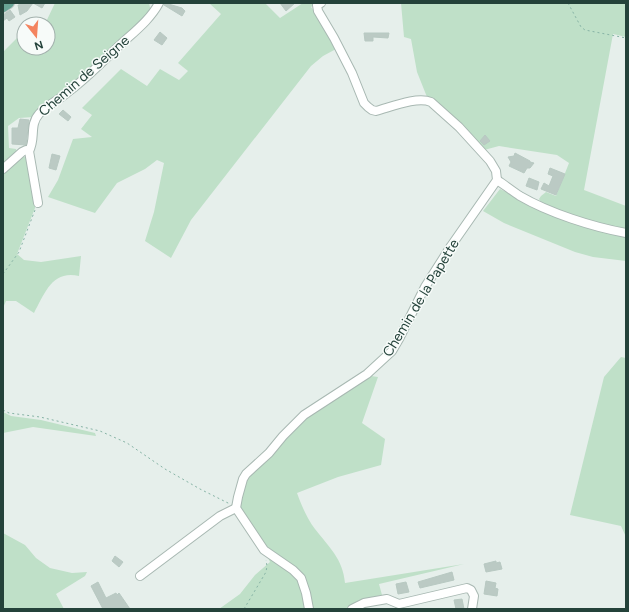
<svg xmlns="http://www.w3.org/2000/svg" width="629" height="612" font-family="Figtree,sans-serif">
<rect width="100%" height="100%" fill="#e6efeb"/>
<g fill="#bfe0c8">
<path d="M55,3H149L151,12L86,75L33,117L19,118L8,126L9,148L16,149L17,154L3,166V52L17,38L24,34V48H48V24H45Z"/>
<path d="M209,3H265L280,18L303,3H317L311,7L323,23L336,49L323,56L311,66L191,220L171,258L145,241L154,212L164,163L157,160L145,169L117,183L95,213L48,197L58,180L73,139L92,137L81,129L92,115L82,108L121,69L147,86L160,69L179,80L188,71L178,63L221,14Z"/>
<path d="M401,3H626V37L613,34L584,190L626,206V229L602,225L542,204L539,199L541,196L546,192L556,196L569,163L557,155L499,146L484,150L427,97L417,72L411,39L404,37Z"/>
<path d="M23,157H26L27,159L35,200V208L17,254L24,260L41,262L81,256L79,276C52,270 45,293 34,313L16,301H6L3,308V172Z"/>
<path d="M500,189L525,201L626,237V261L593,257L575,252L504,223L483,211Z"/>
<path d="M621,357L626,358V537L621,526L570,515L604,377Z"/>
<path d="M371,376L378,377L362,423L385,439L381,465L338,477L297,493C301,504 307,519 315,529C329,547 343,559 345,583L464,564L379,584L382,595L359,600L345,609H219L240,594L255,575L270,562L260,541L240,508L244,484L253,472L262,465L295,425Z"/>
<path d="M3,412L11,416L41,420L95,433L96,436L33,427L3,433Z"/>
<path d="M3,533L25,545L36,558L50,568L72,573L87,572L85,576L56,594L64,609H3Z"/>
</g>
<g fill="#bbcac4" stroke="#b8c9c2">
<path d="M21,3H45L42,8L33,3L27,11L20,15L18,5L22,4Z"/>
<path d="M165,3L182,8L185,11L182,16L164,5Z"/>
<path d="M280,3H295L286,11Z"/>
<path d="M10,10L15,17L9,21L7,18L3,21V15Z"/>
<path d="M160,32L167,38L162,45L154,40Z"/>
<path d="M364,33H389L388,38L373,37V41H365Z"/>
<path d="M63,110L71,117L68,121L59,114Z"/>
<path d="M20,119L29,120L26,145L12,144V128H18Z"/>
<path d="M485,135L490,141L484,145L480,141Z"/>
<path d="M515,153L530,161V162L534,163L530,168H527L524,173L509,166L511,162L508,157L514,156Z"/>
<path d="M52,154L60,156L56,170L49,168Z"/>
<path d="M550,168L565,174L556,195L541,189L544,183L549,186L553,176L548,174Z"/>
<path d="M529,178L539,182L537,190L526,186Z"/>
<path d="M115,556L123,562L119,567L112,561Z"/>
<path d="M496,561V563L500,562L502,569L486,572L484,564Z"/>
<path d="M452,572L454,580L420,588L418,582Z"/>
<path d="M486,581L496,583L495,588L498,589L497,596L484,594Z"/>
<path d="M98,582L106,598L116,593L117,595L119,593L130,609H103L91,586Z"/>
<path d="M406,582L409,592L398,594L396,584Z"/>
<path d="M462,599L464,609H456L454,600Z"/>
</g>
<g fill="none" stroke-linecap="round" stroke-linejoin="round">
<defs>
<g id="minor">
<path d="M29,151L38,203"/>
<path d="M3,169L22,152L26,150L29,151C36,139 29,125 39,114C47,105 59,100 68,92C87,78 103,61 120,45C134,32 150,20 159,3"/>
<path d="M497,180C505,185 512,191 520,196C549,213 593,227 626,233"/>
<path d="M140,576L220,516L236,508"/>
<path d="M309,609L306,593L301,578L293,570L264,550L236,508L238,497L243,479L246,474L269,453L283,436L304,415L367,374L392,351L399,339L425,287L451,246L497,180L496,171L490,161L459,127L431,102C417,96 391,107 376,111L372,110L368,107L364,103L352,73L334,38L318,11L317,5L321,3"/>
<path d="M352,609L364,603L387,599L399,604L467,588L471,590L474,596L472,609"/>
</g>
<path id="major" d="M3,7L9,3"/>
</defs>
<use href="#minor" stroke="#a8b8b2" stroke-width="10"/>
<use href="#major" stroke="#c2cac8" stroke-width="12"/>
<g stroke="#86b3a5" stroke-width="1" stroke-dasharray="2 3" stroke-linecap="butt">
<path d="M568,3L581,27L585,30L626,38"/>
<path d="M3,274L19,252L35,210"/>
<path d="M3,410L9,413L40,417L100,431L127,443L165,469L200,489L230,504"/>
<path d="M244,609L266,572L267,566L266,560"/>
</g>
<use href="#minor" stroke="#fff" stroke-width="8"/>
<use href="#major" stroke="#6aa596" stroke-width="10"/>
</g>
<g text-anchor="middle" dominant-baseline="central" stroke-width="3" stroke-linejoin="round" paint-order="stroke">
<g font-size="14" fill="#24423a" stroke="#f7fbf9">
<text transform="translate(84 76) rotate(-41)">Chemin de Seigne</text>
<text transform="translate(421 298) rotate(-59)">Chemin de la Papette</text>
</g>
</g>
<rect width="629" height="612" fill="none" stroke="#24423a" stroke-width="8"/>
<g transform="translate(36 36) rotate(163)"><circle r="19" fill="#f7fbf9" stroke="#a3b1ad"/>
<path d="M0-3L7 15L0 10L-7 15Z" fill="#f4845f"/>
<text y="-6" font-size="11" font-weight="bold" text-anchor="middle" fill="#24423a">N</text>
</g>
</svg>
